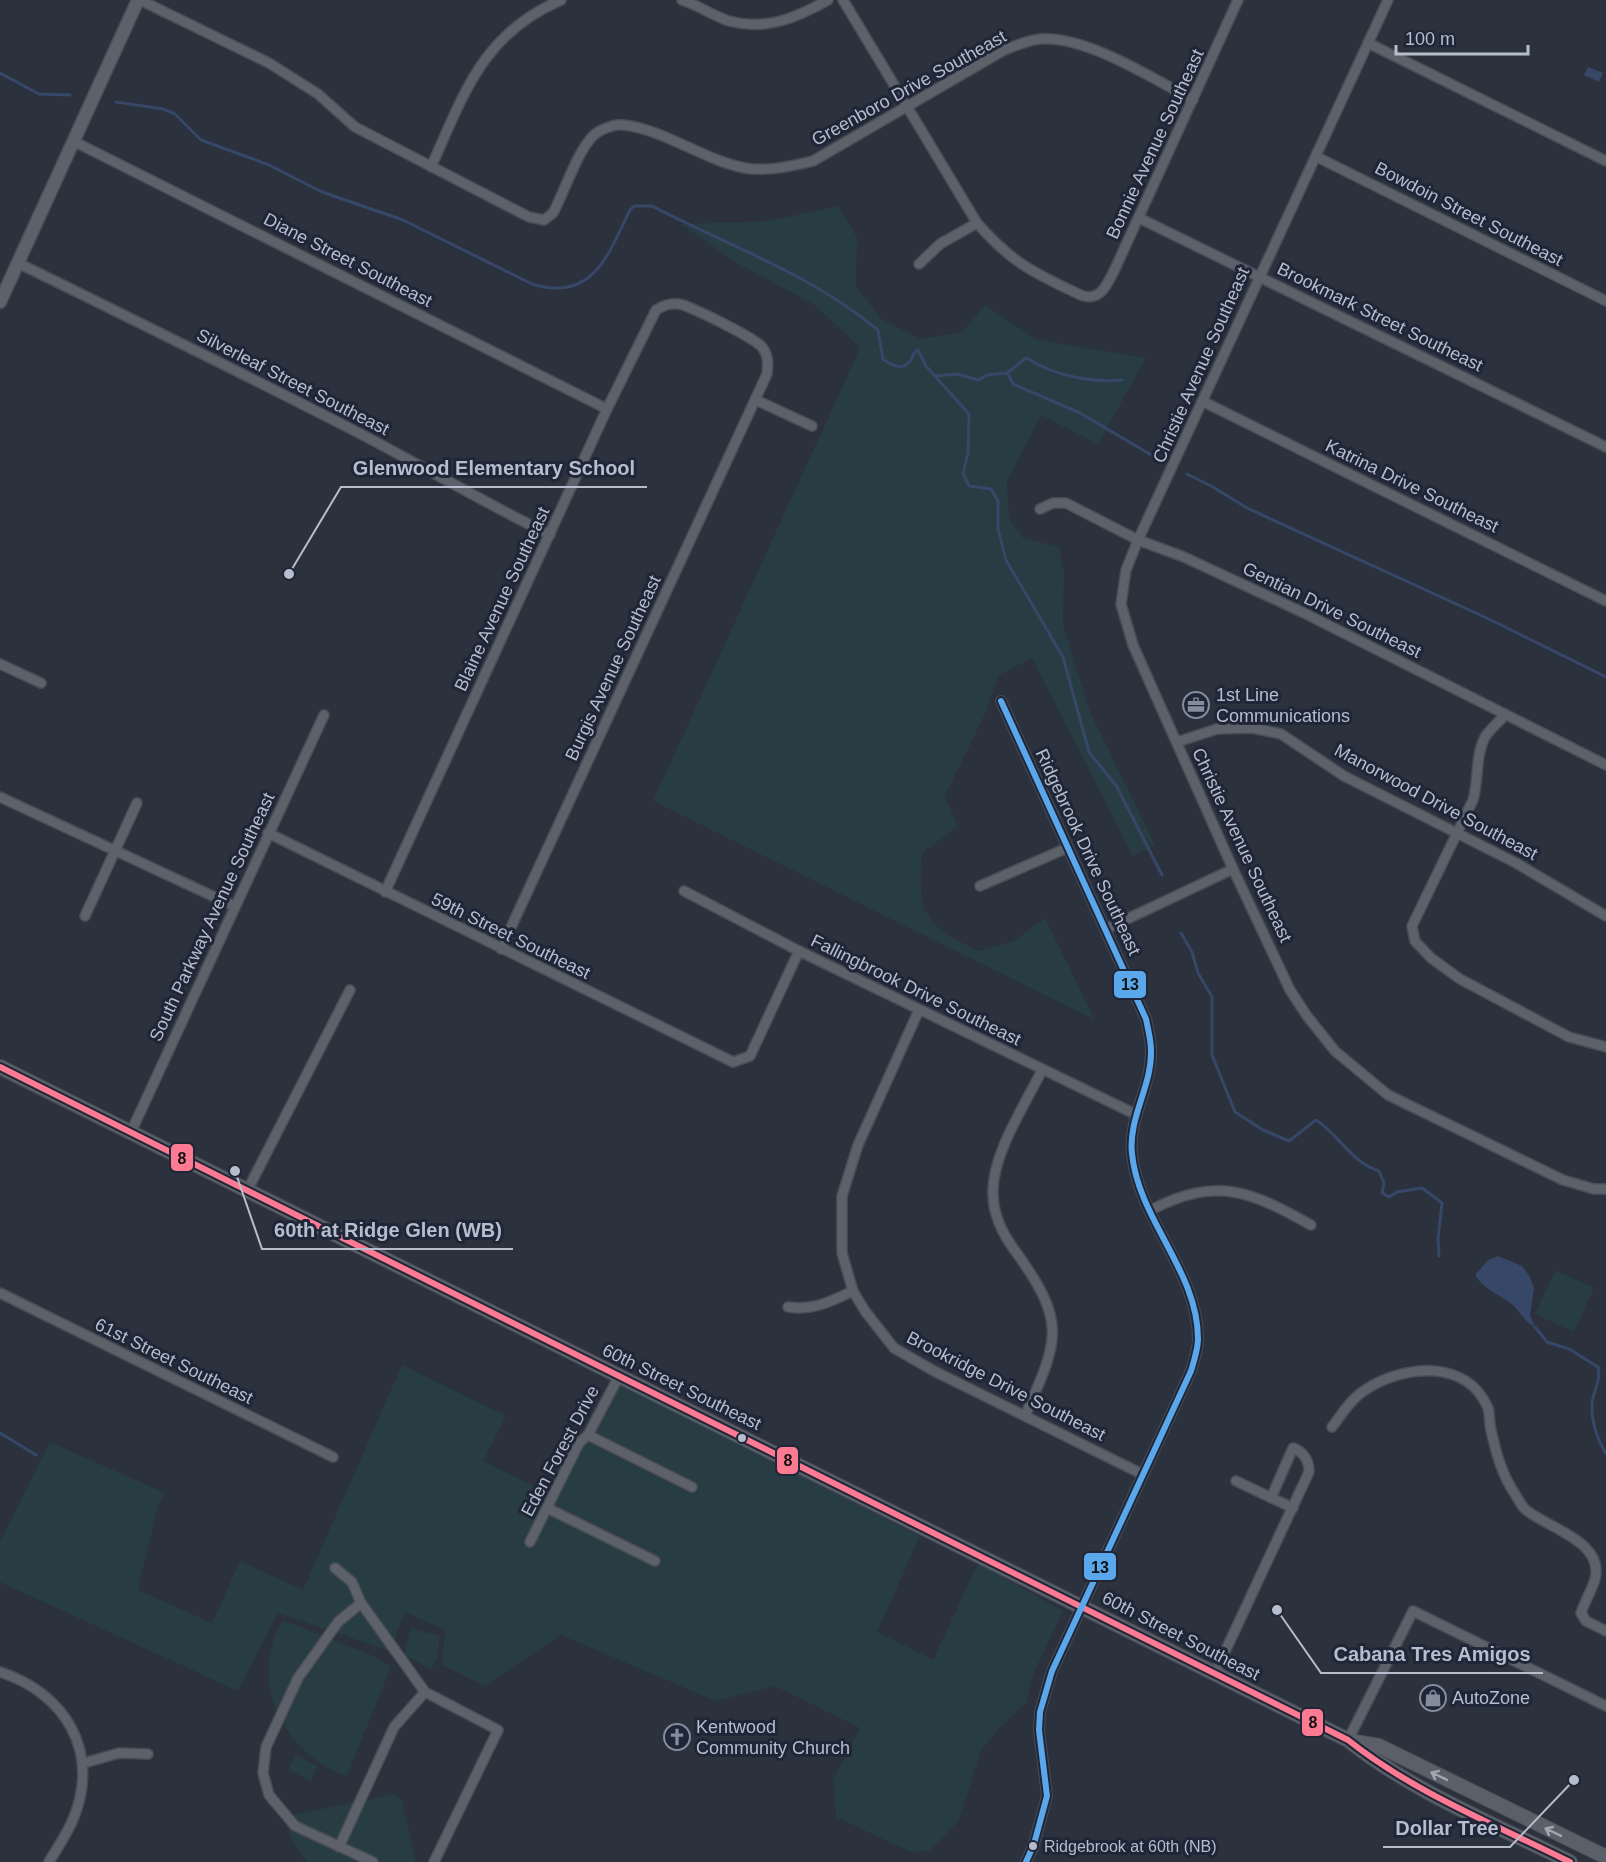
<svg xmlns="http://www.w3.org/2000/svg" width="1606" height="1862" font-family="Arial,sans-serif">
<rect width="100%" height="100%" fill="#2b313d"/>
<g fill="#283c43">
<path d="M838,206L857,237L856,286L882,320L920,339L962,332L985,305L1035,339L1146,358L1098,444L1041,415L1007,482L1009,518L1023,538L1059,547L1064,573L1063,625L1090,712L1155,845L1133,856L1032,658L999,675L985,714L945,796L958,826L922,853C917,915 924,924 979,951L1014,941L1045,918L1095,1020L653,801L860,348L815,305L737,263L681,224L769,221Z"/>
<path d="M1555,1270L1594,1288L1574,1332L1535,1314Z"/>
<path d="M402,1365L506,1416L483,1461L556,1497L613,1380L920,1536L877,1632L933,1660L978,1563L1063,1611L1033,1675L1026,1703L999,1728L981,1751L959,1820L930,1851L911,1852L836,1817L833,1780L860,1728L775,1686L716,1701L561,1635L485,1686L442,1665L445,1630L405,1612L390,1651L278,1613L238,1691L0,1582V1542L50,1442L165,1493L158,1506L138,1590L212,1623L240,1561L303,1590Z"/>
<path d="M283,1620L376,1657L391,1667L347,1776C284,1756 246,1680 283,1620Z"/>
<path d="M411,1628L440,1636L437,1659L431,1669L404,1655Z"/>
<path d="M296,1755L317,1766L311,1781L288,1769Z"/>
<path d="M393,1794L402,1800L416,1862H307L291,1840L284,1817Z"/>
</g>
<g fill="#364768">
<path d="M1588,67L1603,73L1599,82L1584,75Z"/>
<path d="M1498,1256L1522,1266L1530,1277L1534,1288L1530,1316L1535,1327C1524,1321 1521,1314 1514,1306C1501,1295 1484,1290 1475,1275L1488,1260Z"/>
</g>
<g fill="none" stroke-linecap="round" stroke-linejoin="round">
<g stroke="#364768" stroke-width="3">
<path d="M0,73L39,94L70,95"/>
<path d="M116,102L163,109L175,114L201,140L269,165L322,192L403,220L532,284C593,303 608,255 630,210L634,206H652C729,246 811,274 878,330L883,359C896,369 908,371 914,353L918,350L926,366L969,414L968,453L963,473L969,486L991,489L998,501V529L1006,560L1063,657L1089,752L1117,787L1162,875"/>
<path d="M1008,374L1013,384L1080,413L1153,456"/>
<path d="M935,376L958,374L978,380L987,375L1007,373L1026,358C1054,375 1089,383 1122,380"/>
<path d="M1187,474L1213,487L1247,508L1491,620L1606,677"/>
<path d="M1181,933L1192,952L1198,973L1212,997V1055L1235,1112L1263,1130L1289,1141L1316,1120C1339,1135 1352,1163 1379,1171L1384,1183L1382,1193L1389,1197L1397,1192L1422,1188L1442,1203L1438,1239L1439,1256"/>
<path d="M1535,1327L1547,1342L1569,1349L1598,1367C1601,1382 1593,1390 1592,1404C1591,1421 1598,1440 1606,1454"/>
<path d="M0,1433L36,1455"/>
</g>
<defs>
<g id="minor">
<path d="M140,0L269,63L318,94L355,127L529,217L544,220L553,213C565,191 577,151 594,135C601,129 614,124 623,125C664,129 703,160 745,168C767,172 791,166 813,161L1004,50C1015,46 1028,40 1040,39C1087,36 1152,78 1193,100"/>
<path d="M682,0C698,5 713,16 729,21C766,31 796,18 828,0"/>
<path d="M843,0L977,223C1008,258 1026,269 1068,289C1076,292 1084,299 1094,296C1104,293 1109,280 1114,271L1238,0"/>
<path d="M1388,0L1138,540L1126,570L1121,604L1133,645L1233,869L1290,990L1307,1016L1335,1051L1388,1095L1563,1180L1594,1189H1606"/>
<path d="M1368,43L1606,161"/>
<path d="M73,141L607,409"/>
<path d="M1317,157L1606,301"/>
<path d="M431,167C464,94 482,34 561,0"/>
<path d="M1139,218L1606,447"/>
<path d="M18,263C130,318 242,373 353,430C419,464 483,502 550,535"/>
<path d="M919,264L940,244L977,223"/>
<path d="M756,400L812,426"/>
<path d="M1202,401L1606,601"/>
<path d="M1040,509L1053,503H1066L1138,540L1184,557L1304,613L1606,765"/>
<path d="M0,664L41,683"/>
<path d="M1001,701L1146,1019C1148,1029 1151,1040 1151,1051C1152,1086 1128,1118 1132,1154C1139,1221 1198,1271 1198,1339C1198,1349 1194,1361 1191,1371L1052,1671L1040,1712L1039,1730L1047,1796L1034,1844L1026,1862"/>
<path d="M1505,715C1499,722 1490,729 1485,737C1475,756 1479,780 1473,800L1412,926L1415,941L1431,958L1460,979L1569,1037L1606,1047"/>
<path d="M1177,742L1217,729L1252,728L1281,734L1344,776L1516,863L1606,916"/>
<path d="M0,797L234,906"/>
<path d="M268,833L733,1062L750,1056L799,951"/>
<path d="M980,886L1067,848"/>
<path d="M684,891L799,951L1135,1114"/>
<path d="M385,892L607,409L656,310C664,305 673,302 683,305C697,310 753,337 762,347C769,356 768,365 767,374L501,949"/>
<path d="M85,916L137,803"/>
<path d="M1106,929L1233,869"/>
<path d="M919,1010L858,1145L842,1196V1253L853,1291L865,1311L894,1348L934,1371L1142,1474"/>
<path d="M131,1132L324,715"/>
<path d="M247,1191L350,990"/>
<path d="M1151,1210C1217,1176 1250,1191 1311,1225"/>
<path d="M0,1293L333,1457"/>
<path d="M788,1307C814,1311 831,1301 853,1291"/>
<path d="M1025,1416C1059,1339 1067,1323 1016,1252C1003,1235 993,1215 993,1193C992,1154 1025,1105 1042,1070"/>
<path d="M1332,1427C1342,1414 1351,1399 1365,1390C1402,1365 1467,1358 1488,1408C1490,1415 1489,1423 1491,1430C1496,1453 1502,1475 1515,1494C1518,1499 1521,1505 1525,1509C1545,1527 1605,1541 1595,1579C1592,1590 1585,1601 1581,1613L1586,1621L1606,1631"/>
<path d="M588,1435L692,1487"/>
<path d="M1236,1481L1293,1508"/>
<path d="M547,1508L655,1561"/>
<path d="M530,1542L579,1443L588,1435L619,1376"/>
<path d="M335,1568L352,1582L361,1603L425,1692L498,1730L434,1862"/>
<path d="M361,1603L338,1622L298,1678L266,1747L263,1773L269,1795L295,1826L373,1862"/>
<path d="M0,1672C65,1693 100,1751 74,1817C68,1833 57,1848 49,1862"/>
<path d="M1215,1673L1309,1472C1309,1461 1304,1452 1293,1448L1271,1498"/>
<path d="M1348,1740L1413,1611L1606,1706"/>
<path d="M84,1763L119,1753L148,1754"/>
<path d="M339,1847L394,1727L425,1692"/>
</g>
<path id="tertiary" d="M0,302L138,0"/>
<g id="secondary">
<path d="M0,1067L1348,1740C1413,1792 1496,1825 1570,1862"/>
<path d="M1350,1741L1379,1746L1606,1857"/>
</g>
</defs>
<use href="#minor" stroke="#484c55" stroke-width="12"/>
<use href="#tertiary" stroke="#484c55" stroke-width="15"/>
<use href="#secondary" stroke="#484c55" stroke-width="16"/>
<use href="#minor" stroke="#5c616a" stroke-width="9"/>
<use href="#tertiary" stroke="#5c616a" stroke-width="12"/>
<use href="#secondary" stroke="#5b5f68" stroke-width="14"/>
<defs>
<path id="bus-1" d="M0,1067L1348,1740C1413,1792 1496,1825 1570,1862"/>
<path id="bus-2" d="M1001,701L1146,1019C1148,1029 1151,1040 1151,1051C1152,1086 1128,1118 1132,1154C1139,1221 1198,1271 1198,1339C1198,1349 1194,1361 1191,1371L1052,1671L1040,1712L1039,1730L1047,1796L1034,1844L1026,1862"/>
</defs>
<use href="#bus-1" stroke="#1e2638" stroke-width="10"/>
<use href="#bus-2" stroke="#1e2638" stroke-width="10"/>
<use href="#bus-1" stroke="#fe7a93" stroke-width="6"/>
<use href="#bus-2" stroke="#5aa8eb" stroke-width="6"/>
</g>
<defs><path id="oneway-shaft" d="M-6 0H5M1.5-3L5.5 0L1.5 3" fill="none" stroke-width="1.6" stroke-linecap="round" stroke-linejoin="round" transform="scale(1.5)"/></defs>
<g stroke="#9fa6b4">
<use href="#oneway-shaft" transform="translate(1439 1776) rotate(-154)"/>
<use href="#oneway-shaft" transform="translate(1553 1832) rotate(-154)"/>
</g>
<defs>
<symbol id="office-ring" viewBox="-11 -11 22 22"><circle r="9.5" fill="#1e2638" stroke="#858c9b" stroke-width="1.5"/><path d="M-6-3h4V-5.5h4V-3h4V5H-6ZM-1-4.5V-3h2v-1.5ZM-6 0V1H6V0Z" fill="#858c9b"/></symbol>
<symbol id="shop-ring" viewBox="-11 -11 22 22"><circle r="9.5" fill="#1e2638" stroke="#858c9b" stroke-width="1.5"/><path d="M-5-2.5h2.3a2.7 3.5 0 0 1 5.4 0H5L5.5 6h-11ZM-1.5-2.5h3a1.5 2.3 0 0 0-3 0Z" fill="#858c9b"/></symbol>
<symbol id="church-ring" viewBox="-11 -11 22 22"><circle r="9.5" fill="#1e2638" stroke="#858c9b" stroke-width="1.5"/><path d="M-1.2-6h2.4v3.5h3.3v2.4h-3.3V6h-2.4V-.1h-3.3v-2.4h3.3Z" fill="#858c9b"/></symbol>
</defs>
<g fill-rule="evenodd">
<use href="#office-ring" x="1181" y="690" width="30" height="30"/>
<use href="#shop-ring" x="1418" y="1683" width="30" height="30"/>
<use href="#church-ring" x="662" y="1722" width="30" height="30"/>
</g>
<g fill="#b6bdcd" stroke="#1e2638" stroke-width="2">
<circle cx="742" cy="1438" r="5"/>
<circle cx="1033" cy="1846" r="5"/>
</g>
<g text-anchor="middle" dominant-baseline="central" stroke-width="6" stroke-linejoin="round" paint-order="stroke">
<g font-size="16" fill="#b6bdcd" stroke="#1e2638" text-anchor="start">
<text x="1044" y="1846">Ridgebrook at 60th (NB)</text>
</g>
<g font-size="18" fill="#b6bdcd" stroke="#1e2638">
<text transform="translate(909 88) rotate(-29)">Greenboro Drive Southeast</text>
<text transform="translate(1155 144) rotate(-65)">Bonnie Avenue Southeast</text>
<text transform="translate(1469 214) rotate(27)">Bowdoin Street Southeast</text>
<text transform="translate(348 260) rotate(27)">Diane Street Southeast</text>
<text transform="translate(1380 317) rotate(26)">Brookmark Street Southeast</text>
<text transform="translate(1201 365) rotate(-66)">Christie Avenue Southeast</text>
<text transform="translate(293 382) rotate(27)">Silverleaf Street Southeast</text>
<text transform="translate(1412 486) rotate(26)">Katrina Drive Southeast</text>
<text transform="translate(502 599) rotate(-65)">Blaine Avenue Southeast</text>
<text transform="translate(1332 610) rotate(26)">Gentian Drive Southeast</text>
<text transform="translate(613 668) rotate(-65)">Burgis Avenue Southeast</text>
<text transform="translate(1436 802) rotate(28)">Manorwood Drive Southeast</text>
<text transform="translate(1242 845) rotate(65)">Christie Avenue Southeast</text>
<text transform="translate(1088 852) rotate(65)">Ridgebrook Drive Southeast</text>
<text transform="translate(212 917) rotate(-65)">South Parkway Avenue Southeast</text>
<text transform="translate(511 936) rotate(26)">59th Street Southeast</text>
<text transform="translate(916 990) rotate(26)">Fallingbrook Drive Southeast</text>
<text transform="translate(174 1361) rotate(26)">61st Street Southeast</text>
<text transform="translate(1006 1386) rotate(27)">Brookridge Drive Southeast</text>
<text transform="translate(682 1387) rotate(26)">60th Street Southeast</text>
<text transform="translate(560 1451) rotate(-62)">Eden Forest Drive</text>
<text transform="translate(1181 1636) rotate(27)">60th Street Southeast</text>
</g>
<g font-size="18" fill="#b6bdcd" stroke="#1e2638" text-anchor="start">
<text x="1216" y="695">1st Line<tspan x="1216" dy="21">Communications</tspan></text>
<text x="1452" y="1698">AutoZone</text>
<text x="696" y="1727">Kentwood<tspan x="696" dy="21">Community Church</tspan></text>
</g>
</g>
<path fill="none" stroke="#b6bdcd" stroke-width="2" d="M289 574L341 487H647M235 1171L262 1249H513M1277 1610L1321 1673H1543M1574 1780L1510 1847H1383"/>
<g fill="#b6bdcd" stroke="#1e2638" stroke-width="2">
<circle cx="289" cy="574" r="6"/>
<circle cx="235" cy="1171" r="6"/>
<circle cx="1277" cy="1610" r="6"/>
<circle cx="1574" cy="1780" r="6"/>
</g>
<g font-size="20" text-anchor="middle" font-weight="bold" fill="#b6bdcd" stroke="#1e2638" stroke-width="6" stroke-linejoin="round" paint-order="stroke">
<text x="494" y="475">Glenwood Elementary School</text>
<text x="388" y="1237">60th at Ridge Glen (WB)</text>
<text x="1432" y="1661">Cabana Tres Amigos</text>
<text x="1447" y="1835">Dollar Tree</text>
</g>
<g stroke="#1e2638" stroke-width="2">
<rect x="1113" y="970" width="34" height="29" rx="6" fill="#5aa8eb"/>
<rect x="170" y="1143" width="24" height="29" rx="6" fill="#fe7a93"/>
<rect x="776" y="1446" width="23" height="29" rx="6" fill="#fe7a93"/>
<rect x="1083" y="1552" width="34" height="29" rx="6" fill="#5aa8eb"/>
<rect x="1301" y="1708" width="23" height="29" rx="6" fill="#fe7a93"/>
</g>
<g font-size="16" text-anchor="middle" font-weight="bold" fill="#111">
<text x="1130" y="990">13</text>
<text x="182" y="1164">8</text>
<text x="788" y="1466">8</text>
<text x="1100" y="1573">13</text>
<text x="1313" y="1728">8</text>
</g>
<path d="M1396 45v9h132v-9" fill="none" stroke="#b6bdcd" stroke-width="3"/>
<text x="1405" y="45" font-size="18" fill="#b6bdcd" stroke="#1e2638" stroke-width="4.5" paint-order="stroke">100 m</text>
</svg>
